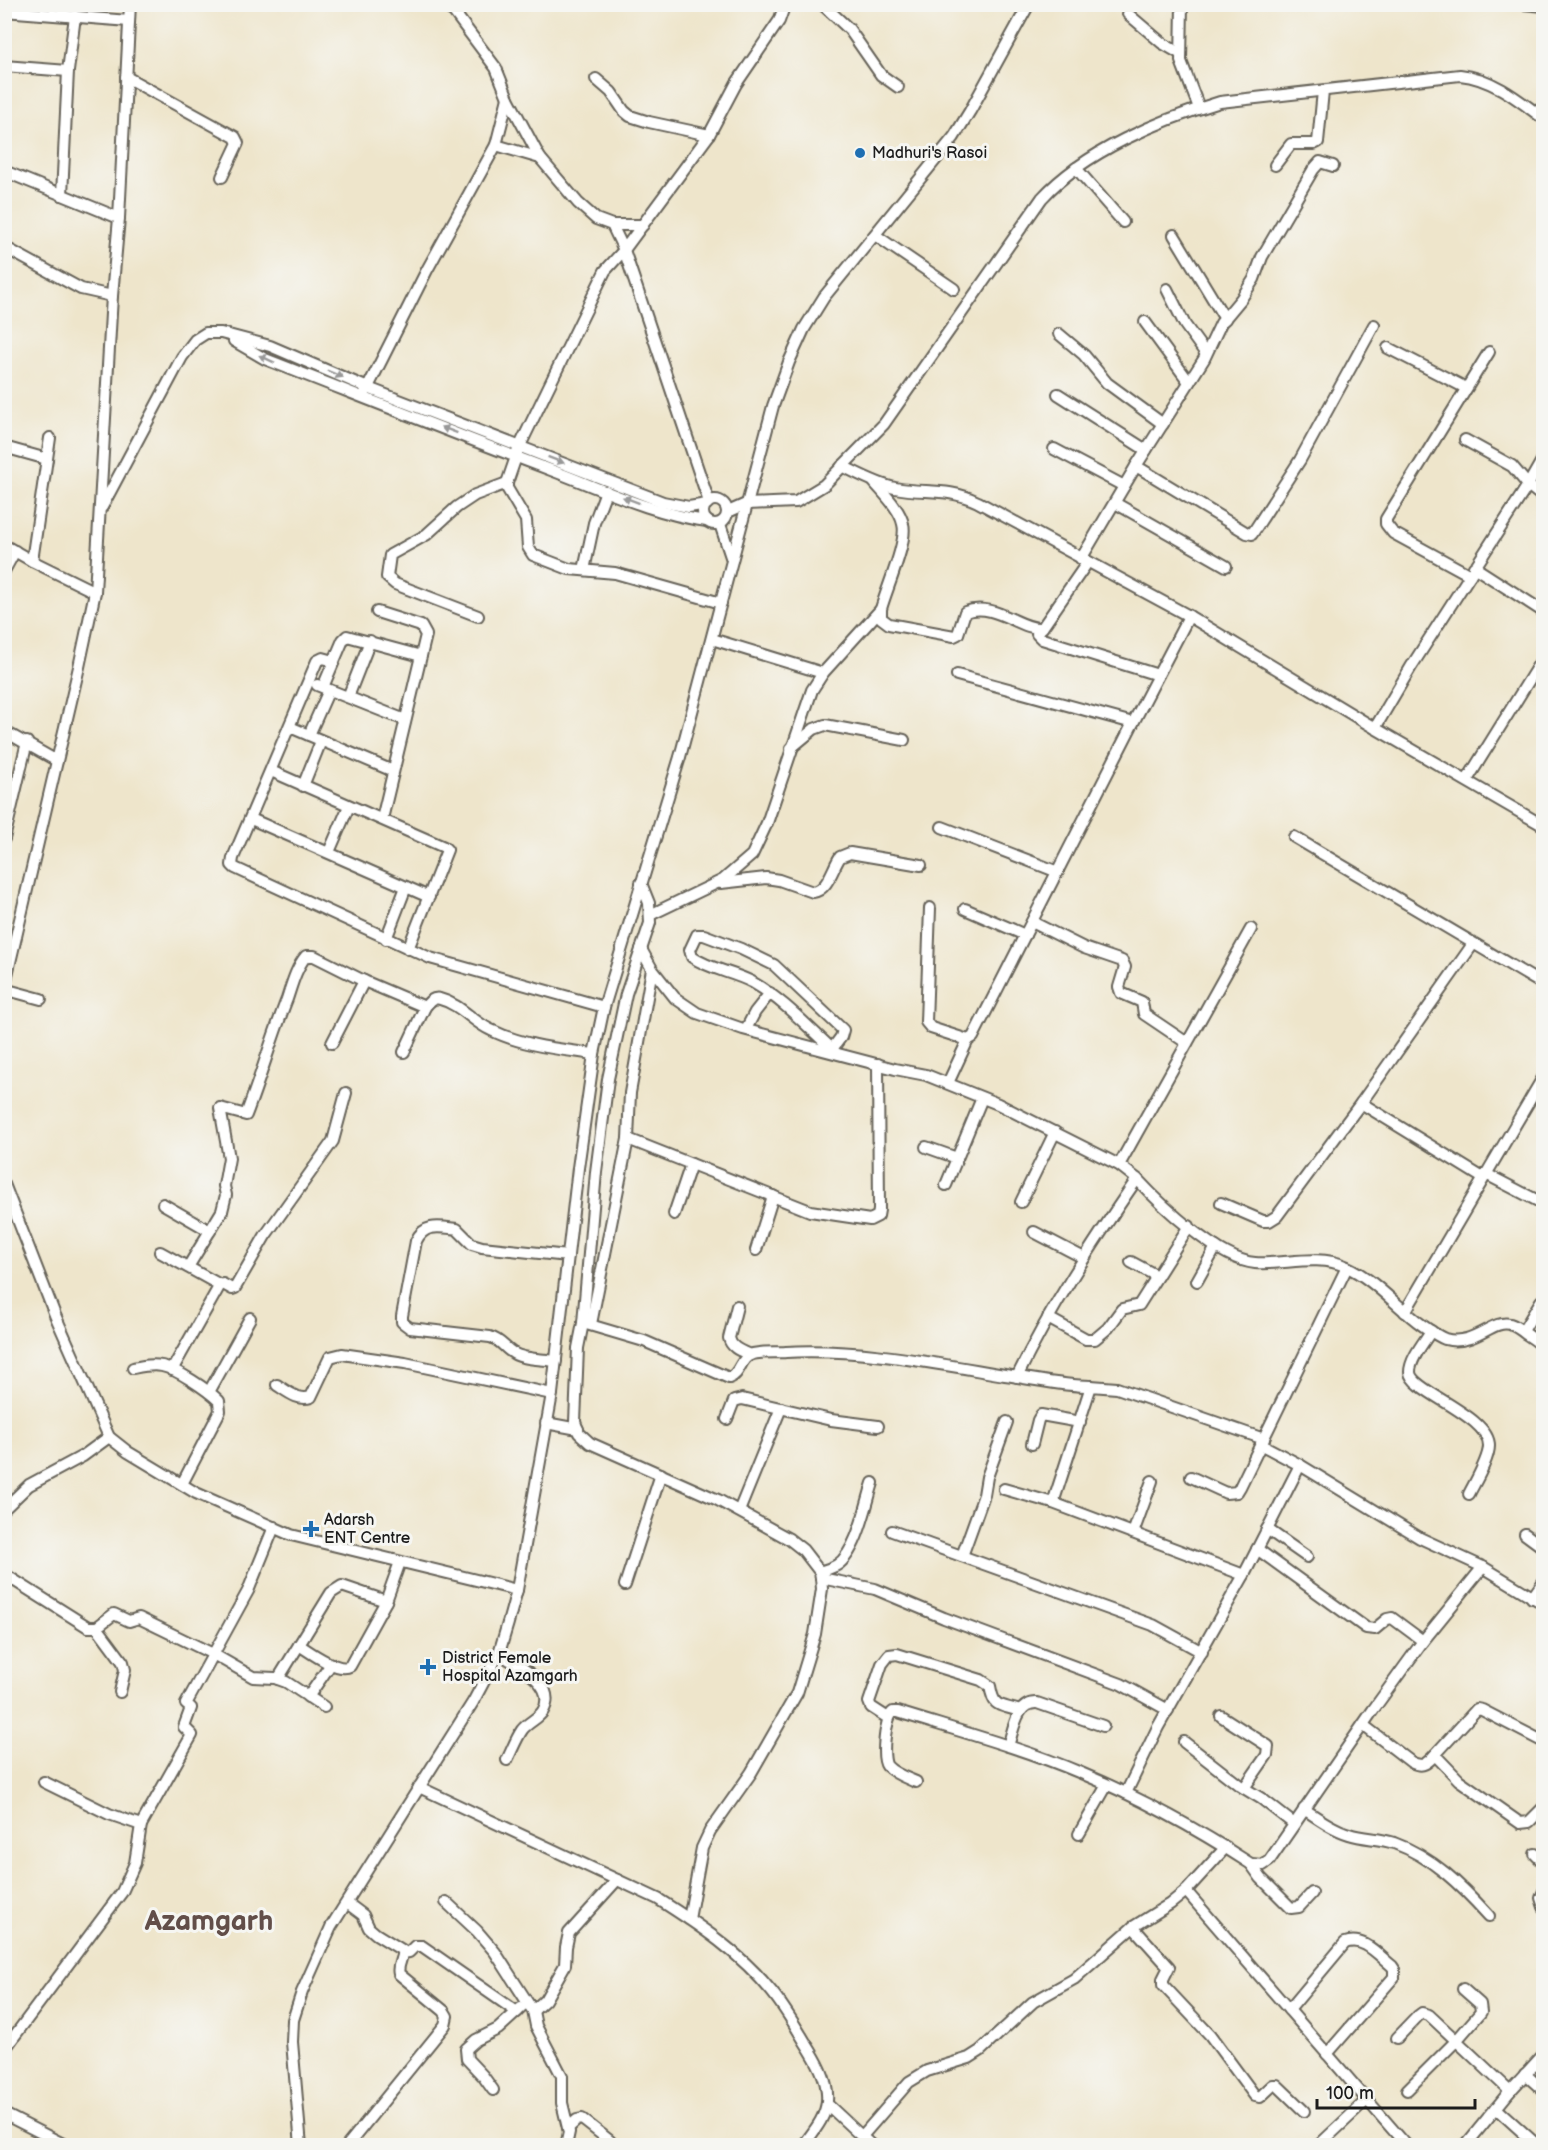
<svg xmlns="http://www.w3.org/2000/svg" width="1548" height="2150" font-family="'Balsamiq Sans',sans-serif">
<rect width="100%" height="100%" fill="#f6f6f2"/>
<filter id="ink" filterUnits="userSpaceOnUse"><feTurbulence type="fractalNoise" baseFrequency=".0167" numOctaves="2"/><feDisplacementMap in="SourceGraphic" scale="12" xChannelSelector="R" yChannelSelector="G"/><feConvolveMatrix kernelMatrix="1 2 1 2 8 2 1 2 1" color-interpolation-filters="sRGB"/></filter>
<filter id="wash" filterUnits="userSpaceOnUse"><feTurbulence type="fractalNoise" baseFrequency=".008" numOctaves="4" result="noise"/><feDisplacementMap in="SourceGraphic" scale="24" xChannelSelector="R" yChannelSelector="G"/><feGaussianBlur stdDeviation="1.35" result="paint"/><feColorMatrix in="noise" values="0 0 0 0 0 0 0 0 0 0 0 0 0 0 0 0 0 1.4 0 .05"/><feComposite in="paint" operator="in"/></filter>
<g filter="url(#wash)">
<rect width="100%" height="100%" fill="#eee5cb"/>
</g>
<g filter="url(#ink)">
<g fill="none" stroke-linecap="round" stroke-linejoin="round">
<defs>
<g id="minor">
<path d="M442,4L454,12L496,68L508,98L540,158L578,203L596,219L612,225L624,250L709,502"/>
<path d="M822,4L849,29L881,75L898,87"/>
<path d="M1182,4L1181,61L1199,108"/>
<path d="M1523,4L1544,6"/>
<path d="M4,11L129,21"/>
<path d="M1128,14L1162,43L1181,54"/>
<path d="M4,66L68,71"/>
<path d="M126,77L235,137L238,143L222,177"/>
<path d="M596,79L611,92L624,111L630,116L649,122L709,135"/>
<path d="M496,145L540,158"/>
<path d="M1275,165L1291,144H1314L1318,142L1323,91"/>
<path d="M1076,168L1123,222"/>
<path d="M4,171L119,218"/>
<path d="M62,195L68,71L75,16"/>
<path d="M612,225H643"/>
<path d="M875,235L954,289"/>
<path d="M1174,235L1225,319"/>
<path d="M4,247L81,289L112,296"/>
<path d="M1167,289L1185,325L1206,354"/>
<path d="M1145,322L1189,382"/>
<path d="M1059,334L1084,355L1107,383L1163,424"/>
<path d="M234,341L265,359C360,396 455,434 551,470C602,489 653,514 707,521"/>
<path d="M1388,348L1466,388"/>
<path d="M365,393L427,270L496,145L508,98"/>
<path d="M1058,394L1146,450"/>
<path d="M1465,440L1512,466L1528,485L1544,498"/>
<path d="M4,447L47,459"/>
<path d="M1054,449L1124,486"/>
<path d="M515,456L605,271L624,250L709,135L736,84L779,21L785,4"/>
<path d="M516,457L507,483V488L526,520L528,547L533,555L569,569L615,573L721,603"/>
<path d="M842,466C859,474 876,484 895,488C925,494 947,487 978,502L1189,616L1368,724L1544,826"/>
<path d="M1136,466L1247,533L1252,534L1300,460L1374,325"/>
<path d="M874,482C884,494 900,509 903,524C908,541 886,590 881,609V618L889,624L954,636L958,634L965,612C995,601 1020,630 1042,628L1087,563"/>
<circle cx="715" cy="512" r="12"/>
<path d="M1115,503L1226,566"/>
<path d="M102,507L182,357L195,340L206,333H221L270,346L368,388L663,502L689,507L707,504"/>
<path d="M728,512L746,504L796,502L824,485L884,424L1042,198C1085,151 1160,120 1220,102L1460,75C1492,78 1519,100 1544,119"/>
<path d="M720,524L732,560"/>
<path d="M4,545L32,561L95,592"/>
<path d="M1081,559L1136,466L1204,359L1221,323L1241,299L1254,279L1262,257L1313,170L1320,162L1333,166"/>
<path d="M32,561L50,438"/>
<path d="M1474,567L1544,612"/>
<path d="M584,570L594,523L606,491"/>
<path d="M4,571L15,551"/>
<path d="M1470,575L1393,533L1386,524V519L1489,352"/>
<path d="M377,612L421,626L426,635L382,819"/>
<path d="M478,616L395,584L387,577L390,555L426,535L457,507L475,495L507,483"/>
<path d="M1038,628L1037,634L1042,639L1158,675"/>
<path d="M712,639L823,673"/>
<path d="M334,661L323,658L317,661L233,858L232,865L235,868L430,958L604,1007"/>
<path d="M957,675L1133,723L1189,616"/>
<path d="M317,685L405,720"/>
<path d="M323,687L343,640L347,636L421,656"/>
<path d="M348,697L370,641"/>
<path d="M290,727L393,771"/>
<path d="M1375,728L1411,667L1528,485L1544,457"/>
<path d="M4,731L57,761"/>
<path d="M309,735L329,690"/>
<path d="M791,748L814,729L825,725L904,740"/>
<path d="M271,771L444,847L447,850L408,949"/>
<path d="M1467,780L1544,656"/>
<path d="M303,786L321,741"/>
<path d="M251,819L429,897"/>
<path d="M942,827L1058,872"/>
<path d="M1294,837L1544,985"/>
<path d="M4,839L27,742"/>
<path d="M329,852L349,806"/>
<path d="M641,883L649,903L650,923L626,994L608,1079L596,1172L583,1323L578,1348L575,1422L579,1433L590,1443L718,1500L789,1539L803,1550L820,1572L821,1578L822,1589L815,1634L797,1693L751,1773L710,1831L702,1848L689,1919"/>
<path d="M721,883L766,878L779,880L813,892C828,890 832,869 840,857L850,853L921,865"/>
<path d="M930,908L926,1022L931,1028L968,1040L973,1037L1133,723"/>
<path d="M965,909L1025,935"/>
<path d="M650,915L723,880L752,855L767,823L812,690L823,673L881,609"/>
<path d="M1032,922L1084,948L1122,961L1125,967L1119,987L1121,993L1142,1002L1144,1014L1187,1043"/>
<path d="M386,939L406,887"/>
<path d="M641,949L652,969L630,1093L628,1139L810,1211L870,1220L878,1216L879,1210L878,1064"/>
<path d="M652,969L675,998L697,1013L743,1029L895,1069L926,1075L998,1104L1119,1165L1137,1179C1093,1243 1051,1307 1017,1377"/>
<path d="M4,988L79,667L95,592L112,296L119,218L130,4"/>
<path d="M4,989L41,999"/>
<path d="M746,1029L755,1012L770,993"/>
<path d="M332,1043L364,981"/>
<path d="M832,1049L841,1037L843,1030L774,965L741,949L704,935H697L690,950L692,957C709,969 733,972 752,982C782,999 807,1026 832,1049L835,1052"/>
<path d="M404,1052L425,1007C429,1002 433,997 440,999C460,1004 473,1022 491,1030C523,1046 560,1049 594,1054"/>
<path d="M948,1083L968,1040"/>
<path d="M1361,1103L1483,1178"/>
<path d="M926,1147L957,1158"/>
<path d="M1119,1165L1251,929"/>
<path d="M1486,1174L1544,1204"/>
<path d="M1137,1179C1161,1205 1219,1260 1255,1263C1284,1265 1317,1254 1345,1266C1373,1278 1397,1307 1422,1325C1429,1330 1437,1336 1445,1339C1474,1347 1492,1319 1510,1324C1516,1326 1521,1330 1526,1334C1532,1338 1539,1342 1544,1348"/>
<path d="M4,1184L55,1315L109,1437L128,1452L196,1493L291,1535L517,1590"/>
<path d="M946,1185L982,1098"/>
<path d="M1021,1202L1055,1132"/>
<path d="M1221,1203L1263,1221H1269L1277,1216L1361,1103L1473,944"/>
<path d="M163,1204L210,1231"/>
<path d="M674,1214L691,1164"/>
<path d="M1034,1232L1084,1258"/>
<path d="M756,1250L773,1196"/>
<path d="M160,1252L220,1285"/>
<path d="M1131,1262L1157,1276"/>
<path d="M188,1267L222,1211L226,1195L224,1186L229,1158L220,1108L246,1115C261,1076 272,1037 287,999C292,984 296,968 306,956H314L364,981L425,1007"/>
<path d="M1197,1281L1216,1247"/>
<path d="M737,1306L729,1338C731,1348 741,1351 750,1355"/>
<path d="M1405,1312L1544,1076"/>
<path d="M1048,1318L1086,1339H1095L1108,1328L1122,1309L1139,1305L1189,1226"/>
<path d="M583,1323L644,1341L729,1378C741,1374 739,1360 750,1355C760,1351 776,1353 786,1352C859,1348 933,1363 1005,1375C1034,1379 1062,1386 1091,1386"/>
<path d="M591,1324L628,1139"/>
<path d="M1431,1331C1424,1342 1410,1359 1410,1372C1410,1391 1490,1416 1489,1446C1489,1459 1475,1482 1469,1494"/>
<path d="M1523,1331L1541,1301"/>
<path d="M556,1361C543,1359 524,1360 513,1353C504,1348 501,1340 490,1337L410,1328L402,1322V1316L416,1241C424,1223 440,1227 457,1229L472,1244L482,1247L568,1256"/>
<path d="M133,1368C143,1366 152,1364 162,1366C177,1369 208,1390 219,1401L220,1411L182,1484"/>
<path d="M172,1370L220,1285L223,1284L232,1289L235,1288L265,1236L333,1141L346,1093"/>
<path d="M277,1385C288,1392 298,1401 311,1397L330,1357L342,1354L405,1363L552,1394"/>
<path d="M209,1392L250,1318"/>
<path d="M727,1419L734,1401L742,1399L831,1420L878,1426"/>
<path d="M546,1423L578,1429"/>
<path d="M1032,1444L1038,1420L1041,1415L1080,1422"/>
<path d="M1300,1465L1420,1538L1483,1567L1544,1604"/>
<path d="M1191,1477L1226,1493L1237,1492L1240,1487L1347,1267"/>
<path d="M1004,1489L1053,1503"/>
<path d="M4,1509L29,1485L83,1456L109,1437"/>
<path d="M739,1511L781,1408"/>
<path d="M1267,1529L1307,1557"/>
<path d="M892,1531L1153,1625L1202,1652"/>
<path d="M1133,1533L1152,1481"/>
<path d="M1525,1534L1544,1548"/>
<path d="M1257,1549L1366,1628L1375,1629L1387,1619L1392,1618L1423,1641"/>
<path d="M962,1556L984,1495L987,1477L1007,1422"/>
<path d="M820,1572C825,1570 832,1568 837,1565C857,1552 866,1505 873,1483"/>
<path d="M4,1574L88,1627H97L114,1614L129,1621L139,1618L213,1654L253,1677L275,1678L286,1682L324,1707"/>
<path d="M1244,1575L1300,1465L1262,1445"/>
<path d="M821,1578L875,1589L944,1618L1121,1684L1168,1710"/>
<path d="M625,1585L661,1474"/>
<path d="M1532,1598L1544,1581"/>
<path d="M4,1602L5,1603"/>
<path d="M97,1627L123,1662L125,1670L120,1692"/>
<path d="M299,1645C310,1652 338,1673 350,1666L386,1601L400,1562"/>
<path d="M499,1653C516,1665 559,1684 543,1711C538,1719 528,1722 522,1730C516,1739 512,1750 507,1760"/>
<path d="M278,1679L331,1593L342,1586L386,1601"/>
<path d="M308,1697L331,1664"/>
<path d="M1221,1716L1268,1746L1267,1755L1244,1788"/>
<path d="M888,1718L871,1707L869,1702L882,1664L889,1655L897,1654L981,1680L990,1686C994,1709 999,1704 1020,1711"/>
<path d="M1363,1725L1411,1762C1421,1767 1425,1765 1432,1758L1477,1709L1482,1710L1544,1742"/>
<path d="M1184,1742L1239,1785L1262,1799L1294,1824"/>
<path d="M1008,1746C1014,1729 1016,1702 1037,1703L1103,1726"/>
<path d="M1435,1755L1459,1780L1520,1823L1529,1822L1544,1807"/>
<path d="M44,1782L109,1814L141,1825"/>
<path d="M916,1782C907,1778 894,1774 887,1766C881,1758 885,1718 893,1712H898C959,1731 1022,1748 1081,1773C1141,1798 1197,1829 1251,1864L1263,1865L1269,1861L1373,1710L1423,1641L1483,1567"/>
<path d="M419,1787L658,1899C699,1925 741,1953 772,1992C784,2007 795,2025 805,2042C816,2059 829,2080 827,2101C826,2118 812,2133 803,2146"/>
<path d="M1126,1793L1158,1727L1244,1575L1053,1503L1091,1386L1117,1388L1264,1439"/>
<path d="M1304,1809C1319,1819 1333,1829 1349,1834C1364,1839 1379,1838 1394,1843C1433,1857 1462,1886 1489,1916"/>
<path d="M1079,1834L1107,1785"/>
<path d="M1535,1854L1544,1863"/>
<path d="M1251,1864L1261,1878L1291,1908L1299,1907L1312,1893"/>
<path d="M1186,1891L1407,2146"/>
<path d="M1544,1891L1541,1898L1544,1907"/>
<path d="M446,1902L477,1931L495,1952L533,2011L536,2026L562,2076V2103L569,2132L566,2146"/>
<path d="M347,1903L363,1915L369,1928L376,1934L402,1950C404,1958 396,1965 399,1974L444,2011L447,2016L445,2025L347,2146"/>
<path d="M1133,1927L1169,1967L1163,1979V1985L1210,2035L1255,2096L1260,2097L1273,2085H1277L1304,2111"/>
<path d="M403,1953L409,1952L415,1946H422L517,2012"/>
<path d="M1289,2010L1345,1943C1364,1936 1378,1955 1392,1966L1394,1969V1977L1327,2054"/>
<path d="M533,2011L545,2000L565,1965L566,1947L569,1933L617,1880"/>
<path d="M1397,2038L1418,2016L1422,2013L1429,2015L1510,2091"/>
<path d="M4,2050L122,1892L135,1863L141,1825L192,1735L184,1727L191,1708L186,1704L248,1591L274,1527"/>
<path d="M1525,2074L1544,2091"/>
<path d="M493,2090L483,2076L467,2059L466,2049L476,2040L498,2029L521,2008"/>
<path d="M1407,2090L1456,2041L1481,2012L1480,2004L1463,1989"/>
<path d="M827,2104L872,2146"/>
<path d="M1496,2108L1538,2146"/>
<path d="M4,2114L67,2146"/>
<path d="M568,2128L577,2120L582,2119L610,2141"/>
<path d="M863,2135L909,2082L927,2071L969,2058L980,2051L1033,2002L1074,1979L1133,1927L1170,1904L1186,1891L1226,1847"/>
<path d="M1065,2145L1066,2146"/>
<path d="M301,2146L292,2042L293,2020L302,1992L331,1927L473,1702L499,1653L508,1623L517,1590L552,1394L578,1168L594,1054L604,1007L680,757L773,406L789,362L804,329L824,297L954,137L970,111L1029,4"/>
<path d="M1318,2146L1367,2100"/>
<path d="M1465,2146L1510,2091L1544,2054"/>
</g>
</defs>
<use href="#minor" stroke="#666259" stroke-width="14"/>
<use href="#minor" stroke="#fff" stroke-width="10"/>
</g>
<defs><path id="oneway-solid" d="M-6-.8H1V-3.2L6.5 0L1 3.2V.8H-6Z" transform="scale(1.5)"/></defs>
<g fill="#999">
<use href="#oneway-solid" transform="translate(267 359) rotate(-155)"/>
<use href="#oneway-solid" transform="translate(335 374) rotate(23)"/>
<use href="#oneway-solid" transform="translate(449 430) rotate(-159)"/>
<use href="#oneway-solid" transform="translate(556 460) rotate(21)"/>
<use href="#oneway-solid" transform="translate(631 500) rotate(-160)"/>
</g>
</g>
<g fill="#1f6fb2" stroke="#f6f6f2" stroke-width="2">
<circle cx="860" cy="153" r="6"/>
<path d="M308 1520h6v6h6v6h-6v6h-6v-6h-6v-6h6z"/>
<path d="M425 1658h6v6h6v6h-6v6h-6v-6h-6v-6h6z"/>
</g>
<g text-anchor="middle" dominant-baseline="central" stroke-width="6" stroke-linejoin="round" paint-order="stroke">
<g font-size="16" fill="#1c1c1c" stroke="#f6f6f2" text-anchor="start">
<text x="872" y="153">Madhuri's Rasoi</text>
<text x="324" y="1520">Adarsh<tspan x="324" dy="18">ENT Centre</tspan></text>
<text x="442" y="1658">District Female<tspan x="442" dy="18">Hospital Azamgarh</tspan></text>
</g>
<g font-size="28" font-weight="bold" fill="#624e49" stroke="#f6f6f2">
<text x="209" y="1921">Azamgarh</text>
</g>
</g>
<rect width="1548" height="2150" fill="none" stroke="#f6f6f2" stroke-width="24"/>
<path d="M1317 2099v9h158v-9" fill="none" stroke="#1c1c1c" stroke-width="3"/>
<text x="1326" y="2099" font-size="18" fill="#1c1c1c" stroke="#f6f6f2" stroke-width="4.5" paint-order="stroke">100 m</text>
</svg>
